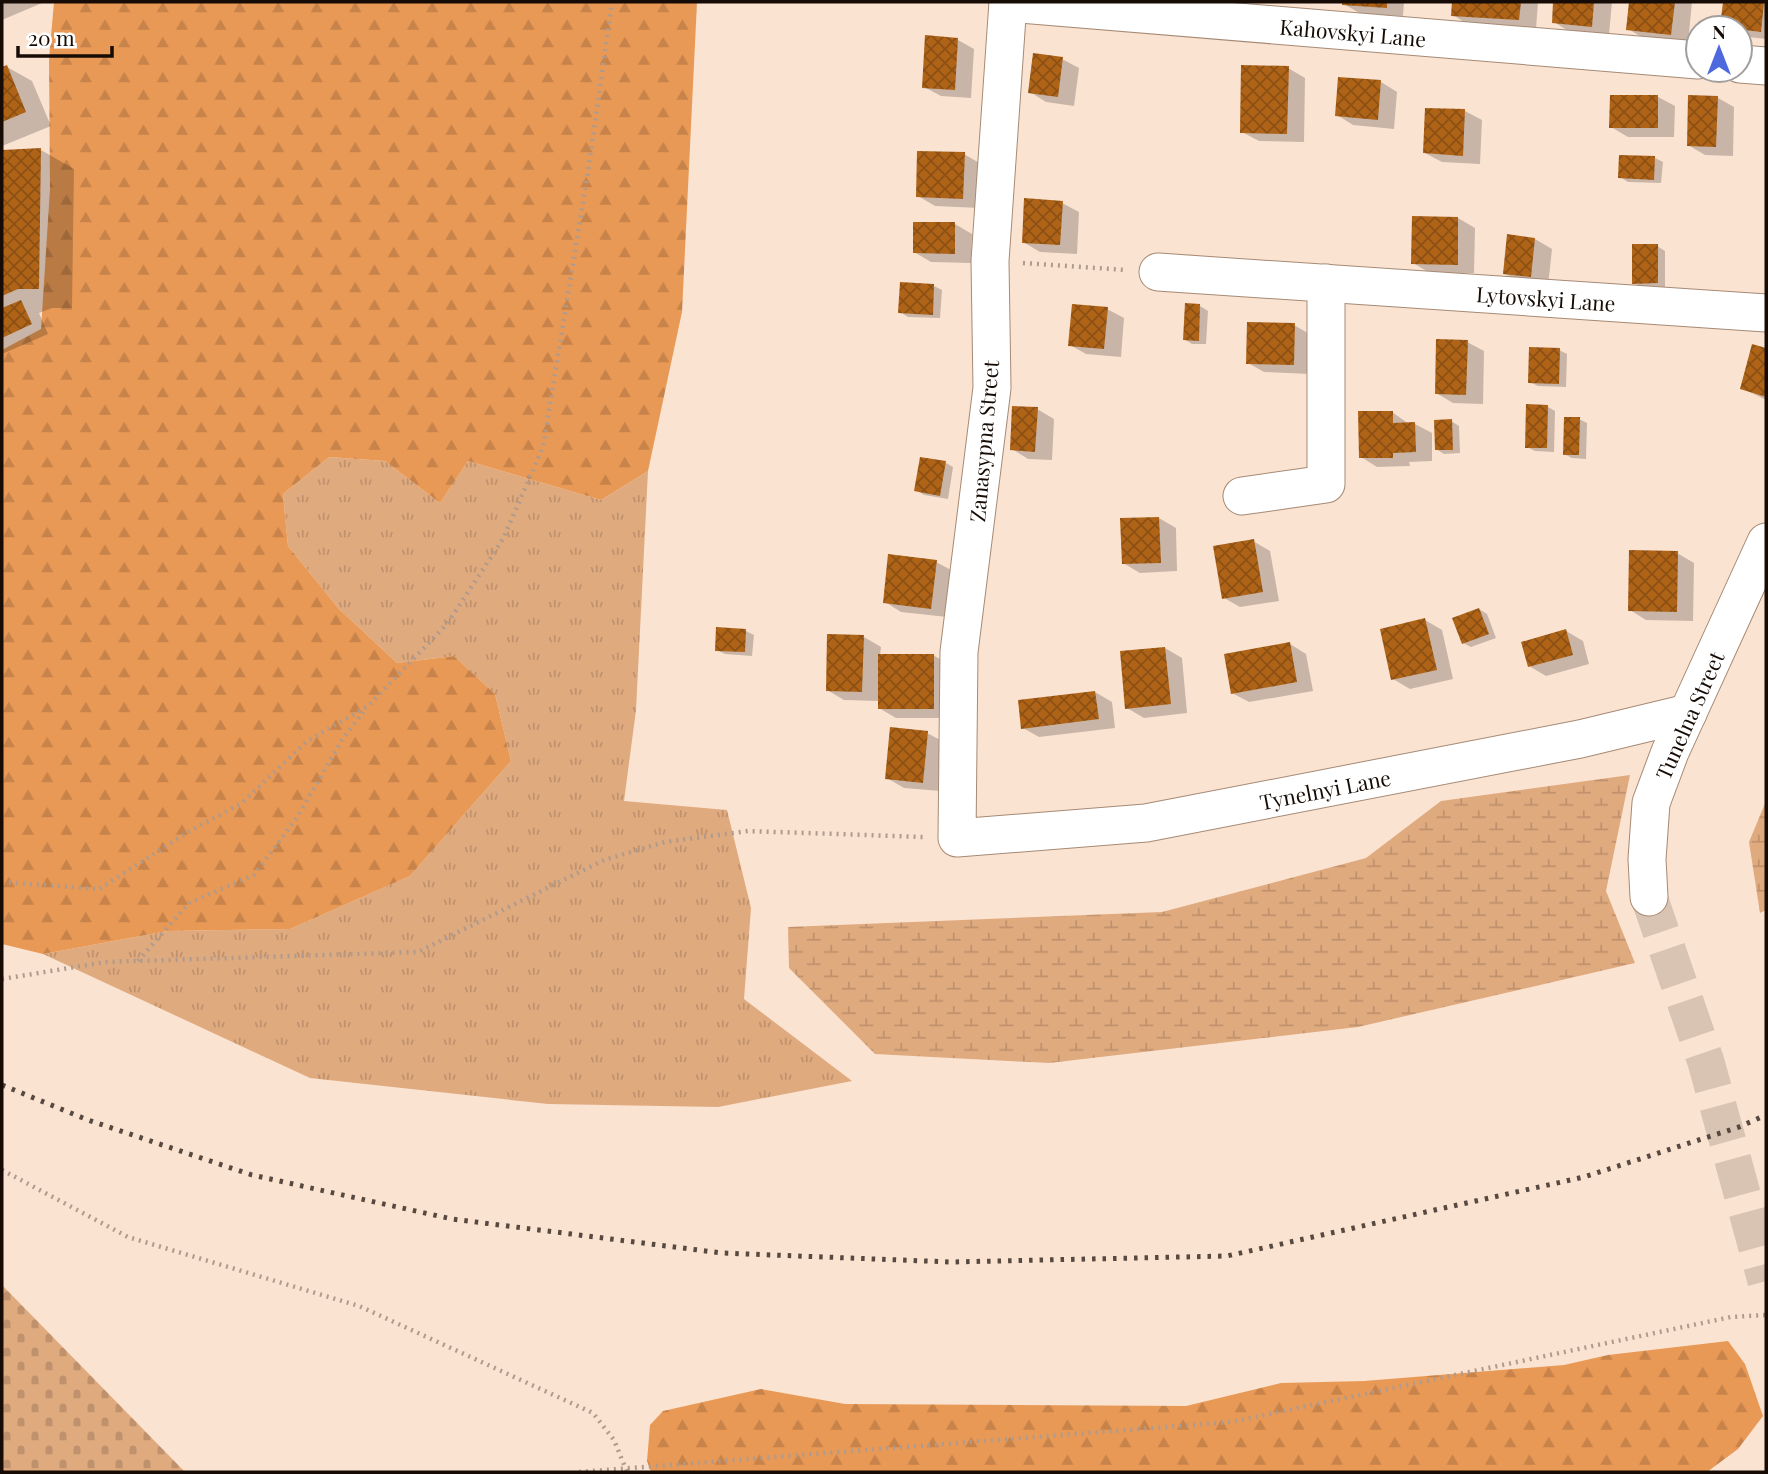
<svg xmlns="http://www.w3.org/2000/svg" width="1768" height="1474" font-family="'Playfair Display',serif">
<defs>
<pattern id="grass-tufts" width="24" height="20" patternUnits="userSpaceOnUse" patternTransform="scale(1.75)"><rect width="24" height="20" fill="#e0aa7f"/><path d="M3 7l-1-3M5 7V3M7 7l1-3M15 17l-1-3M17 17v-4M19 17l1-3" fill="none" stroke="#bf916c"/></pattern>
<pattern id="forest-firs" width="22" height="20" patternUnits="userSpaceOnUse" patternTransform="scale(1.75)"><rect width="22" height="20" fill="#e99956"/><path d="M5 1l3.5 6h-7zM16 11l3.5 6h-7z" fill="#c78349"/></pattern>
<pattern id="wetland-marsh" width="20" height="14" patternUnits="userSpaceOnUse" patternTransform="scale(1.75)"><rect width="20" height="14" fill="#e0aa7f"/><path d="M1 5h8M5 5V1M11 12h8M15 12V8" fill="none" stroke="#bf916c"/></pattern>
<pattern id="cemetery-stones" width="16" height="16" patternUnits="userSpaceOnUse" patternTransform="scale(1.75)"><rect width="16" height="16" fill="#e0aa7f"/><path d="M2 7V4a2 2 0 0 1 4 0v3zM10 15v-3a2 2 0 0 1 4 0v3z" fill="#bf916c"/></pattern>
<pattern id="building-cross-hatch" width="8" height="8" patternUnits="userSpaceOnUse" patternTransform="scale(1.75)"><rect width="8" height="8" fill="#ae6317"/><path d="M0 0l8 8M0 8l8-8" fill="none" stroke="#8d5013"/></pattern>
</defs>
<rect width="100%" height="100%" fill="#fbe3d1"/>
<path fill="url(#grass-tufts)" d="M329,457L385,461L440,503L468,461L601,500L648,471L636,710L624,801L727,810L751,908L744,999L852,1081L718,1107L548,1104L310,1078L43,954L168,931L290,929L410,876L511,761L495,694L454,656L397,663L339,609L288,546L283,494Z"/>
<g fill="url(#forest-firs)">
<path d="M54,2H697L682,312L648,471L601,500L468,461L440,503L385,461L329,457L283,494L288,546L339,609L397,663L454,656L495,694L511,761L410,876L290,929L168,931L43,954L2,944V350L41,329L50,189L49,59Z"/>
<path d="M1728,1341L1745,1364L1763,1416L1738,1449L1707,1472H651L647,1461L650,1425L663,1411L761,1389L845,1404L1186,1406L1281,1383L1364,1381L1564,1365L1608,1355Z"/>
</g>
<g fill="url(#wetland-marsh)">
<path d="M1630,775L1606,891L1635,963L1358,1027L1049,1063L875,1054L789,968L788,927L1162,912L1366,858L1441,801Z"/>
<path d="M1766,801V910L1760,913L1749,842Z"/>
</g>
<path fill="url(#cemetery-stones)" d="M2,1285L185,1472H2Z"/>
<g fill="#0003">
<path d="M2,2H42V3L2,20Z"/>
<path d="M1344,2H1404L1403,16L1361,14L1344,4Z"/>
<path d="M1454,2H1538L1536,29L1469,25L1453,15Z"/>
<path d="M1555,2H1612L1609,35L1570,32L1554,22Z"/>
<path d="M1631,2H1692L1688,43L1645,39L1628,29Z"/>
<path d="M1724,2H1766V39L1740,36V28L1722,26Z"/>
<path d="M958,40L974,49L971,98L941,96L924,87Z"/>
<path d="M1062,59L1079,68L1074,106L1046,102L1030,92Z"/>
<path d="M7,67L32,81L51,126L2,146V69Z"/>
<path d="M1288,68L1305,78L1304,142L1259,141L1242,132Z"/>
<path d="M1381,82L1397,92L1394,129L1353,125L1337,115Z"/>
<path d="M1658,97L1675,106L1674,137H1628L1611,127Z"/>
<path d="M1718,98L1734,107L1733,156L1705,155L1688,145Z"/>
<path d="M1427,109L1465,111L1482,120L1480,164L1442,162L1425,153Z"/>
<path d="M41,150L74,169L72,308H52L39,313L48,334L2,354V151Z"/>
<path d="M964,154L981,164L980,208L935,206L918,196Z"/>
<path d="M1655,158L1663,162L1661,183L1628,182L1620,177Z"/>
<path d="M1062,203L1079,212L1077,254L1040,252L1023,242Z"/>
<path d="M1458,218L1475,228L1474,273H1430L1413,263Z"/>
<path d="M955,224L972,234L971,263L931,262L914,252Z"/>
<path d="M1508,236L1535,239L1552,249L1548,286L1521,283L1504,273Z"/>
<path d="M1657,246L1665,251V287H1642L1634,283Z"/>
<path d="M934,286L942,290L940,318L908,317L900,312Z"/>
<path d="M1200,306L1208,311L1206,344H1192L1184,339Z"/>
<path d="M1107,309L1124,318L1121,357L1086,354L1070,345Z"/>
<path d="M1294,325L1311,335L1310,374L1264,372L1248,363Z"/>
<path d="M1467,342L1484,351L1483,404L1453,403L1436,393Z"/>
<path d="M1754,346L1766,349V400L1742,388Z"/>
<path d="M1559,350L1567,354L1566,387L1538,386L1530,382Z"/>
<path d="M1548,407L1555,411L1554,452L1535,451L1527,447Z"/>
<path d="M1037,409L1054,419L1052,460L1028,459L1012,449Z"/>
<path d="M1392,412L1409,424H1415L1432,433V461L1409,462L1410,466L1377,467L1361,457Z"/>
<path d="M1579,419L1587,423L1586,459L1572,458L1564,454Z"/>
<path d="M1451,421L1459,426L1460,453L1444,454L1436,449Z"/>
<path d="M946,463L953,467L948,499L924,495L916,490Z"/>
<path d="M1159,518L1176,528L1177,571L1140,573L1123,563Z"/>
<path d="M1253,541L1270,551L1279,601L1240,607L1224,598Z"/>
<path d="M1677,553L1694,563L1693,621L1646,620L1630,610Z"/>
<path d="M936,562L953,571L947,617L901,612L885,602Z"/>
<path d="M1479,609L1487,614L1496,638L1471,647L1463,643Z"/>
<path d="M1425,620L1442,630L1453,679L1410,689L1393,679Z"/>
<path d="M718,629L746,631L754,635L752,656L725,654L717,650Z"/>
<path d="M1566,631L1583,641L1589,664L1546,676L1529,666Z"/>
<path d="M864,637L881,647L880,655H933L950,665V718H896L879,708V701L844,700L827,690Z"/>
<path d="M1290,644L1306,654L1313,691L1249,702L1232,693Z"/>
<path d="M1165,648L1182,658L1187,713L1144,718L1127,708Z"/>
<path d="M1095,692L1112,702L1115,728L1039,737L1023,728Z"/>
<path d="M927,733L944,742L940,791L904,788L887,778Z"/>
</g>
<g fill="url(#building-cross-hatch)">
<path d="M1342,2H1387V8L1342,5Z"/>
<path d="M1452,2H1521L1519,20L1451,16Z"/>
<path d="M1553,2H1594L1592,27L1552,23Z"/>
<path d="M1629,2H1675L1671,35L1626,30Z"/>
<path d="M1723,2H1764L1761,32L1720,27Z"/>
<path d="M925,35L958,38L955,90L922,88Z"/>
<path d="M1033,53L1063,57L1058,97L1028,93Z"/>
<path d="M7,65L26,112L2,122V67Z"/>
<path d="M1241,65L1289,66L1287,134L1240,133Z"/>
<path d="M1338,77L1381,80L1378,120L1335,116Z"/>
<path d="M1610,95H1658V128H1609Z"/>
<path d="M1688,95L1718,96L1716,147L1687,146Z"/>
<path d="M1425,108L1465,109L1463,156L1423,153Z"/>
<path d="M41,148L39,289H18L2,296V150Z"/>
<path d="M917,151L965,152L963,199L916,197Z"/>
<path d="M1619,155L1655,156L1654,180L1618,178Z"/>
<path d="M1024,198L1063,201L1060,245L1022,243Z"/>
<path d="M1412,216L1458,217V265L1411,264Z"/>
<path d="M913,222H955V254L913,253Z"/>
<path d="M1507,234L1535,238L1531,277L1503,274Z"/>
<path d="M1632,244H1658V283L1632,284Z"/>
<path d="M900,282L934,284L933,315L898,313Z"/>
<path d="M21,300L32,324L2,338V308Z"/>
<path d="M1185,303L1200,304L1199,341L1183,340Z"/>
<path d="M1072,304L1108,307L1104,349L1068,346Z"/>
<path d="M1247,322L1295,323L1294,365L1246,364Z"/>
<path d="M1436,339L1468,340L1466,395L1435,394Z"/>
<path d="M1752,344L1766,348V397L1740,389Z"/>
<path d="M1529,347L1560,348L1559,384L1528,383Z"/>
<path d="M1526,404L1548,405L1547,448H1525Z"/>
<path d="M1012,406L1038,407L1035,452L1010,450Z"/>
<path d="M1358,411H1393V423L1415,422L1416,452L1393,453V458H1359Z"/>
<path d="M1564,417H1580L1579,455H1563Z"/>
<path d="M1452,419L1453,450H1435L1434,420Z"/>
<path d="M920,457L946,461L940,496L914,491Z"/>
<path d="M1159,517L1161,563L1122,564L1120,518Z"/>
<path d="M1254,539L1263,592L1222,599L1213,546Z"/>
<path d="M1629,550L1678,551L1677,612L1628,611Z"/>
<path d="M888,554L937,560L931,609L883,603Z"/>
<path d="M1479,608L1489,634L1462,644L1452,618Z"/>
<path d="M1425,618L1437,670L1391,680L1380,629Z"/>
<path d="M716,627L746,629L745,652L715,651Z"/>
<path d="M1566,629L1573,655L1528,667L1521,642Z"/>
<path d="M827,634L864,635L862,692L826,691Z"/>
<path d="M1290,642L1297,682L1231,694L1224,654Z"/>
<path d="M1165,647L1171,704L1125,709L1120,651Z"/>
<rect x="878" y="654" width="56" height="55"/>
<path d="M1095,691L1099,719L1021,729L1018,700Z"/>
<path d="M890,727L928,731L923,783L885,779Z"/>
</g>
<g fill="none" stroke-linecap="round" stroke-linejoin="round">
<path stroke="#d9c3b2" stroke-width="37" stroke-dasharray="37 18" stroke-linecap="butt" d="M1649,897L1706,1062L1766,1281"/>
<defs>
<g id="street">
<path d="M1008,2L990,261L992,388L959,652L957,838L1146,823L1580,739L1688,713"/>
<path d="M1008,3L1698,60"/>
<path d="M1740,64L1766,66"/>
<path d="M1158,272L1766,313"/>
<path d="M1242,496L1326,484V283"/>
<path d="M1649,897L1647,859L1651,803L1670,752L1766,542"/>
</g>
</defs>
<use href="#street" stroke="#a58a75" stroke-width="39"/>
<g stroke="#af9b8d" stroke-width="4.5" stroke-dasharray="2 5" stroke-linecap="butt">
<path d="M1023,263L1126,270"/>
<path d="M2,882L99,889L188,832L242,803L306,742L368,706L447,624L503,539L543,447L588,172L612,2"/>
<path d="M138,961L189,903L254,875L296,819L342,740L365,710"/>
<path d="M2,979L106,962L418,952L604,860L665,842L748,831L923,837"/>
<path d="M2,1170L128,1237L359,1306L593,1413L614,1440L627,1472"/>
<path d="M579,1472L1231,1422L1731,1317L1766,1315"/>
</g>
<use href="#street" stroke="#fff" stroke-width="37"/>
<path stroke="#57493f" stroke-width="5" stroke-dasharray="3.5 7" stroke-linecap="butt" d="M2,1085L88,1120L252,1175L452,1219L722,1253L951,1262L1227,1256L1584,1177L1739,1127L1766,1115"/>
</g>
<g text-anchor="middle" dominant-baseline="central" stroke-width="6" stroke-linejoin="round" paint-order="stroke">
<g font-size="21" fill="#160c05" stroke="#fff">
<text transform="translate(1353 32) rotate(5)">Kahovskyi Lane</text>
<text transform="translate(1546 298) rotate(4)">Lytovskyi Lane</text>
<text transform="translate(983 441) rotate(-85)">Zanasypna Street</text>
<text transform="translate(1689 715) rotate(-66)">Tunelna Street</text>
<text transform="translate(1325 789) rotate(-11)">Tynelnyi Lane</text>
</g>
</g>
<rect width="1768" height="1474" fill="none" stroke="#160c05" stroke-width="7"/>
<g transform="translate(1719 49)"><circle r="33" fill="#ffffff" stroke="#a29e9b" stroke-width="2"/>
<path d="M0-5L12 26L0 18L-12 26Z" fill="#4d69dd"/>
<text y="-10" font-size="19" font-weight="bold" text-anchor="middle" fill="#160c05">N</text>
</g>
<path d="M18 46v10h94v-10" fill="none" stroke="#160c05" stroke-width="3.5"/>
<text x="28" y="46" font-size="21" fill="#160c05" stroke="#ffffff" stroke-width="5" paint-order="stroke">20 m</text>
</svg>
